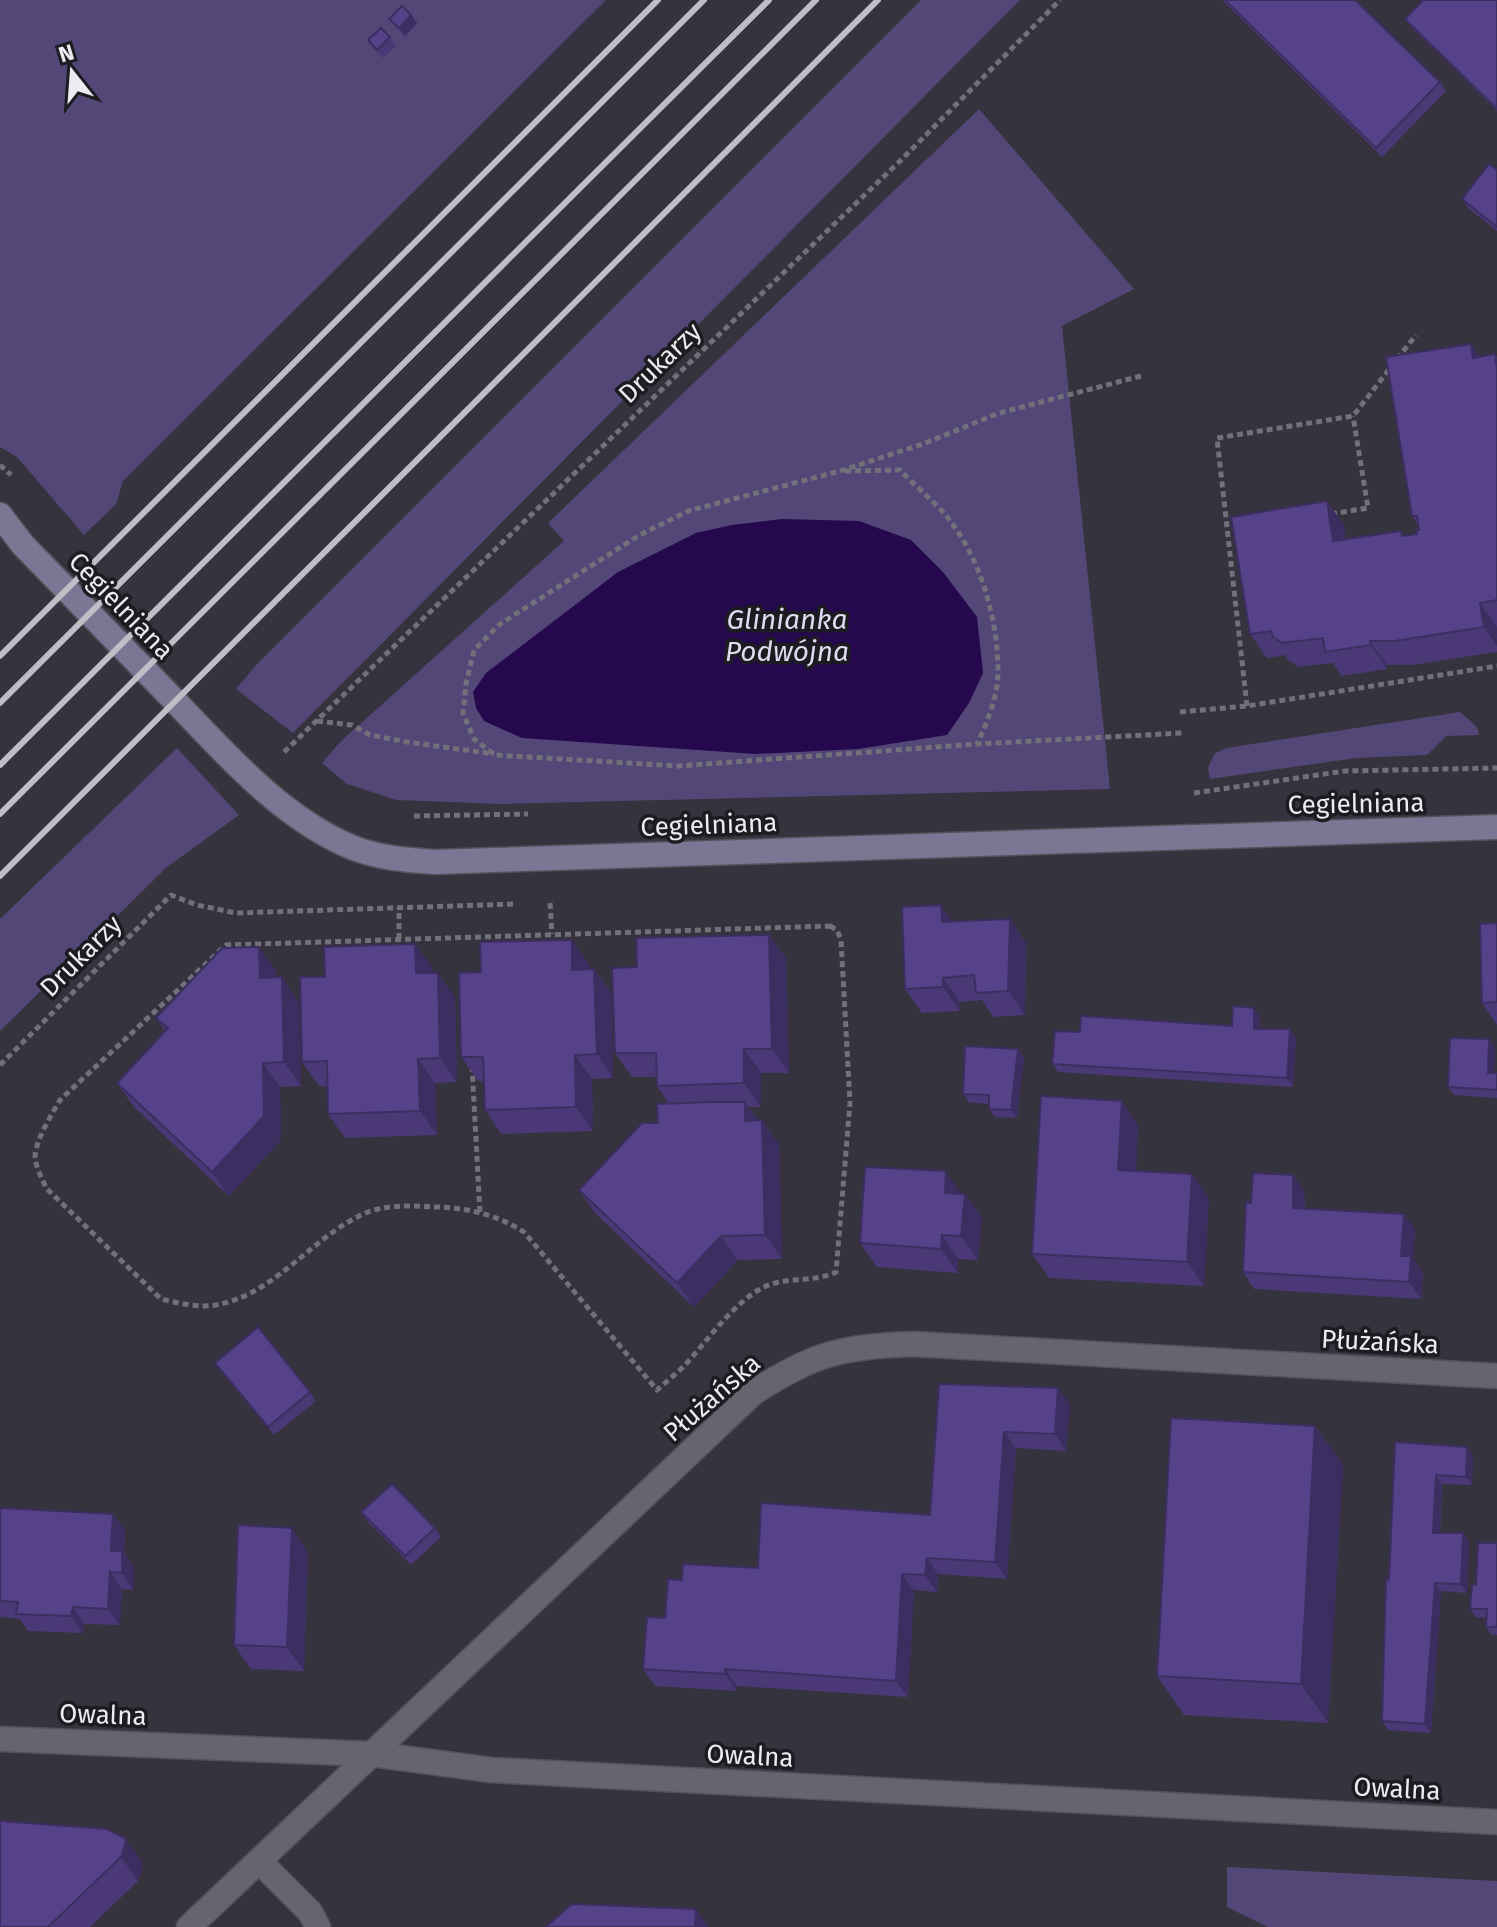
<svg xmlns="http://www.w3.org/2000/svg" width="1497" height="1927" font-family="'Fira Sans',sans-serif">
<rect width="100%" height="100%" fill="#35333e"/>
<g fill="#534777">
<path d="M0,0H606L123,481L116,504L84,535L17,457L0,447Z"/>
<path d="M921,0H1020L293,733L236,689L258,663Z"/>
<path d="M979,109L1134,289L1062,326L1110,789L501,804L396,800L347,784L322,763L340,742L564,541L548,523Z"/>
<path d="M1460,712L1477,727L1479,735L1446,736L1427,755L1356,758L1210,779L1208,768L1214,754L1226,748Z"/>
<path d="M177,748L239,815L167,867L0,1031V919Z"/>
<path d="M1227,1867L1497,1881V1927H1268L1227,1907Z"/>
</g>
<path fill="#25084d" d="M782,519L859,521L911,540L943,572L977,617L983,673L969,703L947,735L858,749L756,754L522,738L484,721L476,708L473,692L486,673L618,572L696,533L732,525Z"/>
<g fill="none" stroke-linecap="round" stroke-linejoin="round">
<defs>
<g id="street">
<path d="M0,1739L371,1754L491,1770L1497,1822"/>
<path d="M259,1861L310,1912L318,1927"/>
<path d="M189,1927L753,1393C812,1354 843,1346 914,1344L1497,1376"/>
</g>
<path id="secondary" d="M0,515L23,545C73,596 123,648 173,699C225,753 280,817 351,847C378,858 406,860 435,862L1497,827"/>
</defs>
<use href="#street" stroke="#53515a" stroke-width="27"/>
<use href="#secondary" stroke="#53515a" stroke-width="27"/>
<g stroke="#72707a" stroke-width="5" stroke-dasharray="6 4" stroke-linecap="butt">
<path d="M1397,359L1416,335"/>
<path d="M1141,376L999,413L923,444L840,471L688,511L638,536L500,624L474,650L466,684L463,713L474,739L495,755L678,766L977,744L1182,733"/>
<path d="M0,465L11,475"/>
<path d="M845,471L900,470C915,486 934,501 948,518C980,558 997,616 998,668C999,694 988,720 977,744"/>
<path d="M1331,514L1368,508L1353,416"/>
<path d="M1247,706L1217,438L1353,416L1391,367"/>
<path d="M1180,712L1247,706L1497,666"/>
<path d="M317,721L352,725L370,735L407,742L494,754"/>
<path d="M284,752L900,161L1060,0"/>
<path d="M1194,793L1345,771L1497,768"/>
<path d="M414,816L528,814"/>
<path d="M550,903L552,934"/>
<path d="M830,926L837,930L841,940L850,1103L836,1272C814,1283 787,1276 764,1287C735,1301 707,1341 685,1365C676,1374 666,1382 657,1390L524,1232C498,1215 468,1208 437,1207C411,1206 384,1203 359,1216C309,1241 273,1295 216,1305C199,1308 178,1303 161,1299L46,1188C42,1178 35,1166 35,1156C37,1137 51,1116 60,1100L226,945Z"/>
<path d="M399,939V908"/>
<path d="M0,1065L171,895L197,905L236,913L515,904"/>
<path d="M472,1066L480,1213"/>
</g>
<use href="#street" stroke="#676471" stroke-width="24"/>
<use href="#secondary" stroke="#7c7594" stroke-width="24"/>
<g stroke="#bfbec6" stroke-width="6">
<path d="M0,656L658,0"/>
<path d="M0,703L704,0"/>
<path d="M0,765L769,0"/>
<path d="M0,814L816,0"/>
<path d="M0,876L878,0"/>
</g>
</g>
<g fill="#4a3976">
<path d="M1222,0H1355L1440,82L1446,91L1382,157Z"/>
<path d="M1497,0V111L1411,27L1405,19Z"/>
<path d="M411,15L417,23L405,36L395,27L389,19Z"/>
<path d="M390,37L396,46L383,58L368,40Z"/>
<path d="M1497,170V231L1468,208L1462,199Z"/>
<path d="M1471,344L1480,357H1497V652L1412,665H1387V669L1342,676L1333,663L1298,667L1289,661L1285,655L1267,658L1250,634L1344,525L1346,539L1401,531L1404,536L1417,534L1419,530V526L1412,516Z"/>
<path d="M1010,919L1026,943L1025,1015L993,1017L982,1000L960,1002V1011L922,1013L905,989L953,921Z"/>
<path d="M1497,923V1025L1482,1003Z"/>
<path d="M769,935L786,958L789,1073H761V1107H749L757,1120L779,1144L782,1259L738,1260L694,1307L596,1214L579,1190L658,1123L669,1104L657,1086L656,1077H632L615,1053L637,967Z"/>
<path d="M415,944L432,968V973L455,997L457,1082L435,1083L437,1135L345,1138L328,1114V1086H319L302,1062L325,977Z"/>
<path d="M589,964V969H594L611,993L613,1078L592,1079L593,1131L501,1134L485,1110L484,1081H478L461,1057L481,972Z"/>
<path d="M276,971V978L298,1001L301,1086L280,1087L281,1140L229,1196L134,1107L117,1083L165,1031L156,1018Z"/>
<path d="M1260,1016V1029H1290L1296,1038L1293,1087L1058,1072L1052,1064L1232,1026Z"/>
<path d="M1489,1039L1495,1048L1494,1073H1497V1098L1454,1095L1448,1087Z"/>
<path d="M1018,1049L1024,1057L1017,1118L995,1117L989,1109V1104L969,1102L963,1094Z"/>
<path d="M1138,1125L1136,1171L1209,1198L1204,1286L1049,1278L1032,1254Z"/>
<path d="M1293,1175L1304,1191L1305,1208L1415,1230L1413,1259L1423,1273L1421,1299L1254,1289L1243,1272L1251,1203Z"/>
<path d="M962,1194H965L982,1218L978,1260L958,1259V1273L877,1267L860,1243Z"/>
<path d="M215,1363L310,1392L316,1401L274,1435Z"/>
<path d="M939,1384L1070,1404L1066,1451L1016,1448L1007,1579L938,1574L937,1592L914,1590L908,1697L737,1686L736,1691L655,1686L643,1669L682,1580L758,1568L930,1515Z"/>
<path d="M1315,1426L1343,1465L1328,1723L1184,1715L1157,1676Z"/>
<path d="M1395,1442L1467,1447L1473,1455L1472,1485L1442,1484L1440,1533L1469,1542L1467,1593L1441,1591L1431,1733L1388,1730L1382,1721Z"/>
<path d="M0,1508L113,1514L125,1530L124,1553L134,1568L133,1590L122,1589L120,1625L84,1624L83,1633L28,1631L20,1619L0,1617Z"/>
<path d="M361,1512L435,1528L441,1537L411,1565L367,1521Z"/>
<path d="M1497,1543V1635H1492L1486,1627L1487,1618L1476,1617L1470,1609L1476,1585Z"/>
<path d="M308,1552L304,1671L251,1669L234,1645Z"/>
<path d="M0,1821L142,1861L143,1866L138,1881L90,1927H0Z"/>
</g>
<g fill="#3c2e60">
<path d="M411,15L417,23L405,36L399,28Z"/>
<path d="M1471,344L1487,368L1473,358Z"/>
<path d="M1327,501L1344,525L1350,565L1333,541Z"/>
<path d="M1480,603L1497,627V646L1484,627Z"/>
<path d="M1370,641L1387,665V669L1371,645Z"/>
<path d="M941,905L958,929L942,922Z"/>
<path d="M1010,919L1026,943L1025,1015L1008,991Z"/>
<path d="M769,935L786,958L789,1073L772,1049Z"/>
<path d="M572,940L589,964V994L572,970Z"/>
<path d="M415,944L432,968L433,997L416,973Z"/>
<path d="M259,947L276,971L277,1002L260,978Z"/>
<path d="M594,969L611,993L613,1078L597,1054Z"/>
<path d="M438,973L455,997L457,1082L440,1058Z"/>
<path d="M282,977L298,1001L301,1086L284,1062Z"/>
<path d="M943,978L960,1002V1011L943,987Z"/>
<path d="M1254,1008L1260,1016V1037L1254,1029Z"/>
<path d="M1290,1029L1296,1038L1293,1087L1287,1078Z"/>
<path d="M1489,1039L1495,1048L1494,1081L1488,1073Z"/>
<path d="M744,1049L761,1073V1107L744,1083Z"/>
<path d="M1018,1049L1024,1057L1017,1118L1011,1110Z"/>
<path d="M575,1055L592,1079L593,1131L576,1107Z"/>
<path d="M418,1059L435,1083L437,1135L420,1111Z"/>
<path d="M263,1063L280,1087L281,1140L229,1196L212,1172Z"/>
<path d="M1122,1101L1138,1125L1135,1194L1118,1170Z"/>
<path d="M745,1102L762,1126L745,1121Z"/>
<path d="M762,1120L779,1144L782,1259L765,1235Z"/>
<path d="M946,1171L962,1195L945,1193Z"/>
<path d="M1192,1174L1209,1198L1204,1286L1187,1262Z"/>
<path d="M1293,1175L1304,1191L1305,1224L1293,1208Z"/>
<path d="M965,1194L982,1218L978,1260L961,1236Z"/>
<path d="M1404,1214L1415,1230L1413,1259L1423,1273L1421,1299L1409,1282L1401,1256Z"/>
<path d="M942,1235L958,1259V1273L941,1249Z"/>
<path d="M721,1236L738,1260L694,1307L677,1283Z"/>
<path d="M1058,1388L1070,1404L1066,1451L1055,1434Z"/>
<path d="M1315,1426L1343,1465L1328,1723L1301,1684Z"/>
<path d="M1004,1432L1016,1448L1007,1579L995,1562Z"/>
<path d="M1467,1447L1473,1455L1472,1485L1466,1477Z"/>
<path d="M1436,1475L1442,1484L1439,1541L1433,1533Z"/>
<path d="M113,1514L125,1530L124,1553L134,1568L133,1590L122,1573L111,1551Z"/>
<path d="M292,1528L308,1552L304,1671L287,1647Z"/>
<path d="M1463,1533L1469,1542L1467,1593L1461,1584Z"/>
<path d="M927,1558L938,1574L937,1592L925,1575Z"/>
<path d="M110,1572L122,1589L120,1625L108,1609Z"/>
<path d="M902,1574L914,1590L908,1697L896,1681Z"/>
<path d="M1435,1583L1441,1591L1431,1733L1425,1724Z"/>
<path d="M73,1607L84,1624L83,1633L71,1616Z"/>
<path d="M725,1669L737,1686L736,1691L725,1674Z"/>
<path d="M125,1838L142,1861L143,1866L138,1881L121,1857Z"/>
<path d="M696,1909L708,1926V1927H695Z"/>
</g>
<g fill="#564289" stroke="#3c2e60" stroke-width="2">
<path d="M1225,0H1355L1440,82L1376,148Z"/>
<path d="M1423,0H1497V109L1405,19Z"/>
<path d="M402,6L411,15L399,28L389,19Z"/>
<path d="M381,28L390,37L377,50L368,40Z"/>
<path d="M1489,164L1497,170V227L1462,199Z"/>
<path d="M1471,344L1473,358L1495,354L1497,368V600L1480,603L1484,627L1395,641H1370L1371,645L1325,652L1323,638L1282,643L1273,637L1271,631L1250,634L1231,517L1327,501L1333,541L1401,531L1402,536L1417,534L1416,530H1419L1417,516H1412L1386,357Z"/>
<path d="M941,905L942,922L1010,919L1008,991L976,993L974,975L943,978V987L905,989L902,907Z"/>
<path d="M1497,923V1002L1482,1003L1480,924Z"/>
<path d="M769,935L772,1049H744V1083L657,1086L656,1053H615L612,968L637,967L636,938Z"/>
<path d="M572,940V970L594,969L597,1054L575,1055L576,1107L485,1110L483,1057H461L459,973L481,972L480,942Z"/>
<path d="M415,944L416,973H438L440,1058L418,1059L420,1111L328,1114L327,1061L302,1062L300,977H325L324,947Z"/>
<path d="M259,947L260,978L282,977L284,1062L263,1063L264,1116L212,1172L117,1083L168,1028L156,1018L222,948Z"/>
<path d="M1233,1006L1254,1008V1029H1290L1287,1078L1052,1064L1055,1031L1080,1032L1081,1016L1232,1026Z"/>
<path d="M1450,1038L1489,1039L1488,1073H1497V1090L1448,1087Z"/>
<path d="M965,1046L1018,1049L1011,1110L989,1109V1095L963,1094Z"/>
<path d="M1041,1096L1122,1101L1118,1170L1192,1174L1187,1262L1032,1254Z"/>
<path d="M711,1102H745V1121L762,1120L765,1235L721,1236L677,1283L579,1190L642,1123H658L657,1104Z"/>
<path d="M865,1167L946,1171L945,1193L965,1194L961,1236L942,1235L941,1249L860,1243Z"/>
<path d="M1253,1173L1293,1175V1208L1404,1214L1401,1256H1411L1409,1282L1243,1272L1246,1202L1251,1203Z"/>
<path d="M258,1327L310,1392L268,1427L215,1363Z"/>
<path d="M939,1384L1058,1388L1055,1434L1004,1432L995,1562L927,1558L925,1575L902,1574L896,1681L725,1669V1674L643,1669L647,1617L665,1618L668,1579L682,1580L683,1564L758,1568L761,1503L930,1515Z"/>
<path d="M1171,1418L1315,1426L1301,1684L1157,1676Z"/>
<path d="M1395,1442L1467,1447L1466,1477L1436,1475L1433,1533H1463L1461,1584L1435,1583L1425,1724L1382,1721L1386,1579L1389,1580Z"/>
<path d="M392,1484L435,1528L405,1556L361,1512Z"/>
<path d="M0,1508L113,1514L111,1551H122V1573L110,1572L108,1609L73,1607L71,1616L16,1614L18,1602L0,1601Z"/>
<path d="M238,1525L292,1528L287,1647L234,1645Z"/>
<path d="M1478,1543H1497V1627H1486L1487,1609H1470L1472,1585H1476Z"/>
<path d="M0,1821L107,1829L125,1838L126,1842L121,1857L48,1927H0Z"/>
<path d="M572,1904L696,1909L695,1927H546Z"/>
</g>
<g text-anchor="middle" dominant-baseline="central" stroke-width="7" stroke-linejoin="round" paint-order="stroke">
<g font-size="26" fill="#ecebf2" stroke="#1c1c20">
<text transform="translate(660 363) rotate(-44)">Drukarzy</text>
<text transform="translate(121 606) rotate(46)">Cegielniana</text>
<text transform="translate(1356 804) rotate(-1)">Cegielniana</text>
<text transform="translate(709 825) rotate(-2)">Cegielniana</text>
<text transform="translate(81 956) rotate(-45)">Drukarzy</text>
<text transform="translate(1380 1342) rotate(3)">Płużańska</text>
<text transform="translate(712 1398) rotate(-41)">Płużańska</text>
<text transform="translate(103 1715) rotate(2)">Owalna</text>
<text transform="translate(750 1756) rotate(3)">Owalna</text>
<text transform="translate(1397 1789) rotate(3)">Owalna</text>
</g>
<g font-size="28" font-style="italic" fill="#dfdbf0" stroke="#1c1c20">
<text x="787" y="619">Glinianka<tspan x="787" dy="32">Podwójna</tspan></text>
</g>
</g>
<g transform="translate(72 72) rotate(343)" stroke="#1c1c20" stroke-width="6" paint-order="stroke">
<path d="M0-6L14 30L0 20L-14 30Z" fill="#ecebf2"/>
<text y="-12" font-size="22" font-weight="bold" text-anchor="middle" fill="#ecebf2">N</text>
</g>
</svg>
